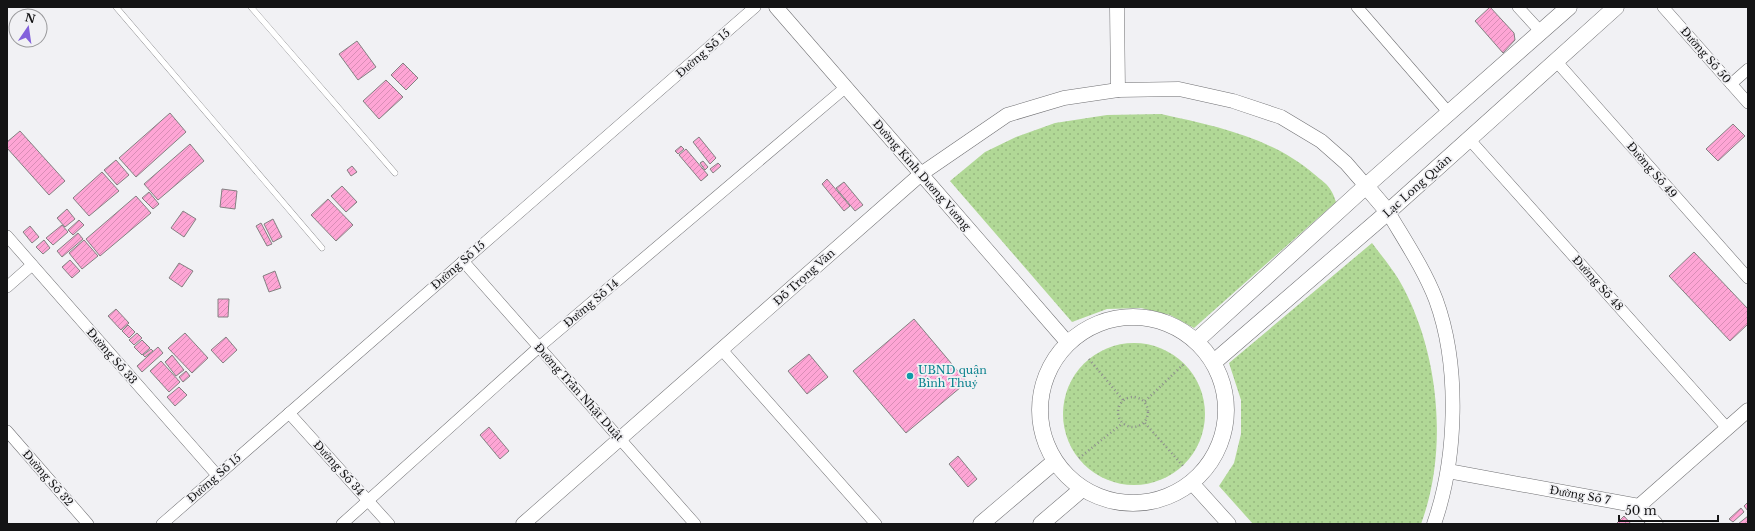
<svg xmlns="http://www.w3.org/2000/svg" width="1755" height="531" font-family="'Libre Baskerville',serif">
<defs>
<pattern id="grass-dots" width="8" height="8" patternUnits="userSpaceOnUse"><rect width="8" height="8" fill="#b1d896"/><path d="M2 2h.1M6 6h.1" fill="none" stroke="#97b880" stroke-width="1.8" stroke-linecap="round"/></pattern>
<pattern id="building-hatch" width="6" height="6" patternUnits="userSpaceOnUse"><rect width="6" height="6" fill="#fea5d5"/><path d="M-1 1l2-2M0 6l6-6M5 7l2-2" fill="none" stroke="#d98db6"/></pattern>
</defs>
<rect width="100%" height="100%" fill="#f1f1f4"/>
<g fill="url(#grass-dots)">
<path d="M1161,114C1215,126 1271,137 1314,174C1326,184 1331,186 1336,202L1194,328L1170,315L1141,308L1107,309L1072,322L950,181L985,152L1016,137L1055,123L1107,115Z"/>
<path d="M1372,243C1381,255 1391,267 1399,280C1439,349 1449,449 1421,524H1253L1219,486L1234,463L1241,434V400L1229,363Z"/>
<circle cx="1134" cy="414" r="71"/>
</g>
<g fill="url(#building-hatch)" stroke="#848182">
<path d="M1490,7L1514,33L1515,40L1503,53L1475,21Z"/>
<path d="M357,41L376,67L358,80L339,54Z"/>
<path d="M403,63L418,78L406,90L391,75Z"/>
<path d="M386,80L403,97L379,119L363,101Z"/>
<path d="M170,113L186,132L136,177L119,158Z"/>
<path d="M1733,124L1745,136L1718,161L1706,149Z"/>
<path d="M20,131L65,181L49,195L7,148V142Z"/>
<path d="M699,137L716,158L710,164L693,142Z"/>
<path d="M190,144L204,161L158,200L144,184Z"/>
<path d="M681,146L684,149L678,154L675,151Z"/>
<path d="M686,149L708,175L701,181L679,155Z"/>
<path d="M116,160L129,175L117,185L104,170Z"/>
<path d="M703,161L708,167L705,170L700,163Z"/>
<path d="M718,163L721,166L713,173L710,169Z"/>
<path d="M352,166L357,172L351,176L347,170Z"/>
<path d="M102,172L119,191L89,216L73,198Z"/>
<path d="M827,179L850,206L844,211L822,184Z"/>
<path d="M844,182L863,205L855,211L836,188Z"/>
<path d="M342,186L357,202L346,212L331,196Z"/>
<path d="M222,189L237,191L235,209L220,207Z"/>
<path d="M149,192L159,204L153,209L142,198Z"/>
<path d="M136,196L151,213L100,256L86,239Z"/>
<path d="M328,199L353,225L336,241L311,215Z"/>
<path d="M67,209L75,219L65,227L57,218Z"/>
<path d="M183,211L196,219L184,237L171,228Z"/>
<path d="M273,219L282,237L273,242L264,224Z"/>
<path d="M79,220L84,225L73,235L68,230Z"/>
<path d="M261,223L272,244L267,246L256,226Z"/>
<path d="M62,225L68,232L53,245L46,238Z"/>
<path d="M30,226L39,237L32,243L23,232Z"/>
<path d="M78,233L83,239L62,257L57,251Z"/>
<path d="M44,240L50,248L43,254L36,247Z"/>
<path d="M84,240L98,256L82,269L69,253Z"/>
<path d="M1694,252L1748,309V324L1730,341L1669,276Z"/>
<path d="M70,260L80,271L72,278L62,267Z"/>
<path d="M179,263L193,271L182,287L169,278Z"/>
<path d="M275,271L281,288L269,292L263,276Z"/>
<path d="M218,299H229L228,317H218Z"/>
<path d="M116,309L129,323L121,330L108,316Z"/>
<path d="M914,319L967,382L906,433L853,371Z"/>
<path d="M128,325L135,332L129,338L122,331Z"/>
<path d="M137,333L142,338L134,345L129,340Z"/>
<path d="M185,333L208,358L192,373L168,348Z"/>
<path d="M226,337L237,350L223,363L211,350Z"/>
<path d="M142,340L150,348L142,355L134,347Z"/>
<path d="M158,347L163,353L142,372L137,366Z"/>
<path d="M151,349L153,351L145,357L143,355Z"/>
<path d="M809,354L828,377L807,394L788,371Z"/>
<path d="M172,355L184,370L176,376L165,362Z"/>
<path d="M161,361L180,382L169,392L150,371Z"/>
<path d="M186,371L190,376L183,382L179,377Z"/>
<path d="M179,387L187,395L175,406L167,397Z"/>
<path d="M489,427L509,451L500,459L480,435Z"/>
<path d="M958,456L977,479L968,487L949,464Z"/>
<path d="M1748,502V511L1744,506Z"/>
<path d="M1741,508L1744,512L1733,522L1729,519Z"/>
<path d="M1624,516L1631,524H1616Z"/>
<path d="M1748,516V524H1738Z"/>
</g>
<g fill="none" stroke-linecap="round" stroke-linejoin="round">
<defs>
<g id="service">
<path d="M116,7L322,248"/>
<path d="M251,7L395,173"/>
</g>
<g id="minor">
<path d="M1357,7L1449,113"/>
<path d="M1518,7L1541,32"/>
<path d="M1663,7L1748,103"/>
<path d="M1556,61L1748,278"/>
<path d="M1731,84L1748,69"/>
<path d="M1469,139L1727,428"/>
<path d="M7,236L217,475"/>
<path d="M463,261L695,524"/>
<path d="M7,287L32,265"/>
<path d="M722,350L876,524"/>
<path d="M289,413L389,524"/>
<path d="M7,431L88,524"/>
<path d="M162,524L755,7"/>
<path d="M342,524L539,347L846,87"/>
</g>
<g id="tertiary">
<path d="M776,7L1067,342"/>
<path d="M1117,7L1118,90"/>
<path d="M1388,212C1405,241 1424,269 1436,300C1460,366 1457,458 1434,524"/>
<path d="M1448,471L1639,506L1748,410"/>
<path d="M1192,483L1229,524"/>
<path d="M1639,506L1656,524"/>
<path d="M523,524L921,174L1007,115L1064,98L1118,90L1179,89L1233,101L1281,117L1321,141L1346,163L1366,186"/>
</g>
<g id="secondary">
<path d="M1366,186L1388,212"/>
<circle cx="1133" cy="410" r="93"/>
<path d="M1196,341L1366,186L1569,7"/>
<path d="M1214,362L1388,212L1616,7"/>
<path d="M981,524L1054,462"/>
<path d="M1041,524L1082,489"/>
</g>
</defs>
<use href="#service" stroke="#707073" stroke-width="6"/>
<use href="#minor" stroke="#707073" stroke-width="12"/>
<use href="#tertiary" stroke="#707073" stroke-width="15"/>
<use href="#secondary" stroke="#707073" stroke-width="17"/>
<g stroke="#8b8b8d" stroke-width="2.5" stroke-dasharray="1 3" stroke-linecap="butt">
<path d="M1089,359L1123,400"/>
<circle cx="1133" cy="412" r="15"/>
<path d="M1145,401L1185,363"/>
<path d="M1145,423L1183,466"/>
<path d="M1079,458L1123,423"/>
</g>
<use href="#service" stroke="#fff" stroke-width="5.5"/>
<use href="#minor" stroke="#fff" stroke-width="11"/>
<use href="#tertiary" stroke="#fff" stroke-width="14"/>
<use href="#secondary" stroke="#fff" stroke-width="16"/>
</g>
<circle fill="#0f9aa8" stroke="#f1f1f4" stroke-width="1.5" cx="910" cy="376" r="4"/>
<g text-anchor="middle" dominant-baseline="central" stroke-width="3.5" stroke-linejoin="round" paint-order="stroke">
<g font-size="11" fill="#141415" stroke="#f1f1f4">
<text transform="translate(703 53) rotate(-41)">Đường Số 15</text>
<text transform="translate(1706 55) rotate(49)">Đường Số 50</text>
<text transform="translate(1652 170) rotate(49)">Đường Số 49</text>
<text transform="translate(922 175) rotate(49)">Đường Kinh Dương Vương</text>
<text transform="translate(1417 186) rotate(-42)">Lạc Long Quân</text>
<text transform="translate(458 265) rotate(-41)">Đường Số 15</text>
<text transform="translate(804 277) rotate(-42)">Đỗ Trọng Văn</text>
<text transform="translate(1598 283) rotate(48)">Đường Số 48</text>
<text transform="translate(591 303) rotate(-40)">Đường Số 14</text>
<text transform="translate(112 356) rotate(49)">Đường Số 33</text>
<text transform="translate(579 392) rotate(48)">Đường Trần Nhật Duật</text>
<text transform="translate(339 468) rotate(48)">Đường Số 34</text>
<text transform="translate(48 478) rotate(49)">Đường Số 32</text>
<text transform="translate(214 478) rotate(-41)">Đường Số 15</text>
<text transform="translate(1580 495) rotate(10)">Đường Số 7</text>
</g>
<g font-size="11" fill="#0d838f" stroke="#f1f1f4" text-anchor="start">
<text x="918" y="370">UBND quận<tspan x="918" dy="13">Bình Thuỷ</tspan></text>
</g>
</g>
<rect width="1755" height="531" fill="none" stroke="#141415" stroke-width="16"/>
<g transform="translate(28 28) rotate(13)"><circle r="19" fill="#f1f1f4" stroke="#99999b"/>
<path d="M0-3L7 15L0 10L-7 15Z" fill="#8361dc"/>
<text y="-6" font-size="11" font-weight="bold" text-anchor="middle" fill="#141415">N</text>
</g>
<path d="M1619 515v6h99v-6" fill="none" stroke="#141415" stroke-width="2"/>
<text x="1625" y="515" font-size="12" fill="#141415" stroke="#f1f1f4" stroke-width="3" paint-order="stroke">50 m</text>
</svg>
